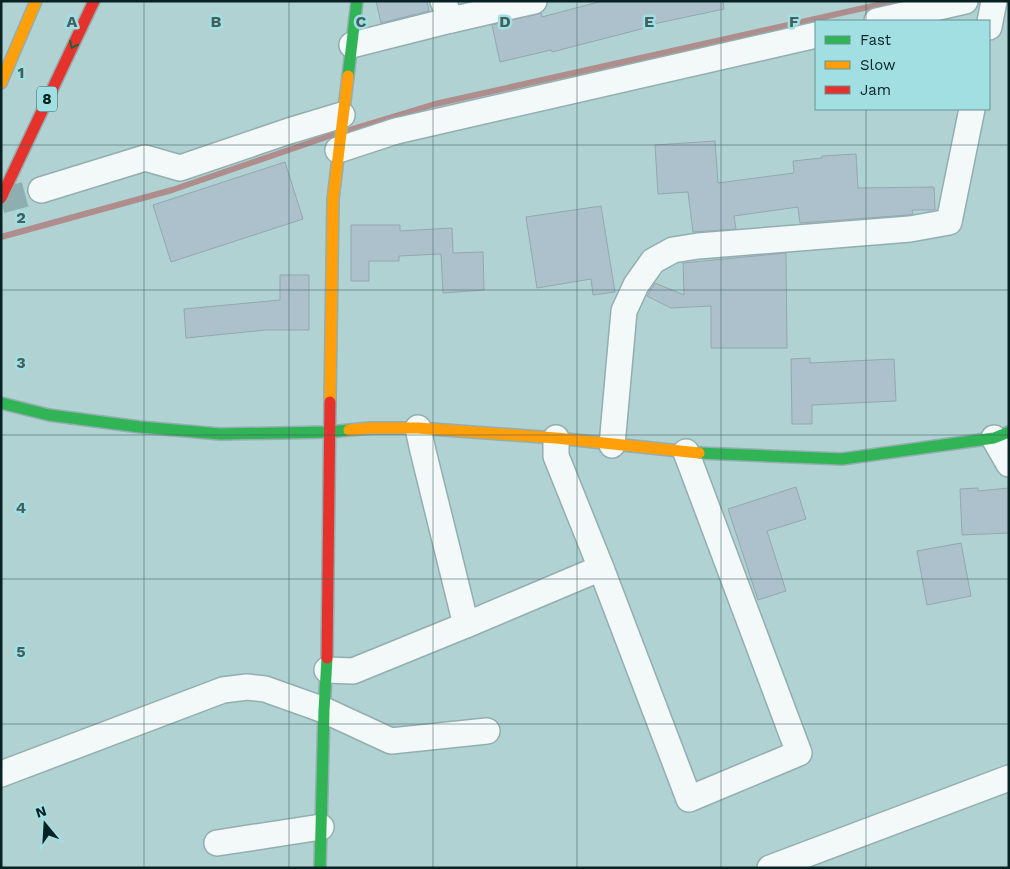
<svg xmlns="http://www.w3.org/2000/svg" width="1010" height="869" font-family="'Work Sans',sans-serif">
<rect width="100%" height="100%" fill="#b0d2d3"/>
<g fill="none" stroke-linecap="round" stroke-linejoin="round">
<g stroke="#b08d8d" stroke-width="6">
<path d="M349,130L435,104L895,1"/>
<path d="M1,237L172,190L335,134"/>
</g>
</g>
<g fill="#acc1cb" stroke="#93a7af">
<path d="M376,1H427L429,11L381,23Z"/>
<path d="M602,1H723L724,9L644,26L645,28L552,52L551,50L500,62L492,25L541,13L542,17Z"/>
<path d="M715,141L718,183L794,173L793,161L822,158V156L856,154L858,188L934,187L935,210H912L913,214L908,215L800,223L798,207L734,216L736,229L693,232L688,192L658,194L655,145Z"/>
<path d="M285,162L303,219L171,262L153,205Z"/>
<path d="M601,206L615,292L593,295L591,279L537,288L526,217Z"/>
<path d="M351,225H400V231L452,228L453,253L483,252L484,290L443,293L441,254L399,256V261H369V281H351Z"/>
<path d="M786,253L787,348H711V306L671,308L647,296L655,283L684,295L683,263Z"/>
<path d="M280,275H309V330H266L186,338L184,309L280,300Z"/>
<path d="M810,358V363L894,359L896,401L812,405V424H792L791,359Z"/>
<path d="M796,487L806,519L767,531L786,591L758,600L728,509Z"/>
<path d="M978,488V491L1009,488V533L962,535L960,489Z"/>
<path d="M961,543L971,596L927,605L917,551Z"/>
</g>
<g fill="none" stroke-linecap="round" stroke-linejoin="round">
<path stroke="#8eafb0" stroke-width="25" stroke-dasharray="25 12" stroke-linecap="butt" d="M1,201L41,190"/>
<defs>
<g id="street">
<path d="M443,1L451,20L534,1"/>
<path d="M877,21L965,1"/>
<path d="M989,27L994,1"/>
<path d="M352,45L451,20"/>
<path d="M338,150L396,131L816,35"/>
<path d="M41,190L145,158L180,168L289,131L342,115"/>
<path d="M994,438L1009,464"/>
<path d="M612,445L624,311L636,285L653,261L673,250L698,246L910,229L949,222L972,109"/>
<path d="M601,568L689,799L799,753L686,452"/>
<path d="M466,625L601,568L556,456V438"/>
<path d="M327,670L353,671L466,625L423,451L418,428"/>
<path d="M1,774L223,690L247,687L265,689L324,710L391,741L487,731"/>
<path d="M217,843L321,827"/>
<path d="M770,868L1009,778"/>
</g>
<g id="fast">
<path d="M348,76L357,1"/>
<path d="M1,403L49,415L140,427L220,434L330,432L349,430"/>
<path d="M699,453L842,459L994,438L1009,432"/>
<path d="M320,868L324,710L327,658"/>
</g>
<g id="slow">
<path d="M1,83L36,1"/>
<path d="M330,402L333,199L348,76"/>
<path d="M349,430L371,428H418L556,438L699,453"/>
</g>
<g id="jam">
<path d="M1,198L94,1"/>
<path d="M327,658L330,402"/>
</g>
</defs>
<use href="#street" stroke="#93aeaf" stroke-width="28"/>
<use href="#fast" stroke="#93aeaf" stroke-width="14"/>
<use href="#slow" stroke="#93aeaf" stroke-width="14"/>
<use href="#jam" stroke="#93aeaf" stroke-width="14"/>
<use href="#street" stroke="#f3f8f8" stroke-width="25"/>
<use href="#fast" stroke="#30b455" stroke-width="11"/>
<use href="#slow" stroke="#ff9f0a" stroke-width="11"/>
<use href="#jam" stroke="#e5322d" stroke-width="11"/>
</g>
<defs><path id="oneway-chevron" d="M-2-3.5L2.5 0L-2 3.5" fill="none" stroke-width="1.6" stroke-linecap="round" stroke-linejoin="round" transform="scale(1.25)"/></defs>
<use stroke="#1a643a" href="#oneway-chevron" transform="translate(73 45) rotate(115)"/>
<path fill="none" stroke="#436061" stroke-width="1" stroke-opacity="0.55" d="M144,1V868M289,1V868M433,1V868M577,1V868M721,1V868M866,1V21M866,109V868M1,145H1009M1,290H1009M1,435H1009M1,579H1009M1,724H1009"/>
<g text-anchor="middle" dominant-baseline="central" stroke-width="5" stroke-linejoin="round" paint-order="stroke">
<rect fill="#a1dfe2" stroke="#365b5d" stroke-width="1" x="37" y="86.5" width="20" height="25" rx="4"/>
<g font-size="15" font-weight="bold" fill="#082224">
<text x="47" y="99">8</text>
</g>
</g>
<g font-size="16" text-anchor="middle" font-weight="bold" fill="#436061" stroke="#a1dfe2" stroke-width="5" stroke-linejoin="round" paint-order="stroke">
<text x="72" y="27">A</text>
<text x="216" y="27">B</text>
<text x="361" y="27">C</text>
<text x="505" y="27">D</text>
<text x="649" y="27">E</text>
<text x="794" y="27">F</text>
<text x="21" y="78">1</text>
<text x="21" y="223">2</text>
<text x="21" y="368">3</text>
<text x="21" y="513">4</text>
<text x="21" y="657">5</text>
</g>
<rect width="1010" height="869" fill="none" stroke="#082224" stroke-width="5"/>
<rect x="815" y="20" width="175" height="90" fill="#a1dfe2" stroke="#649396"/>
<rect x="825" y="36" width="25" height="8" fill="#30b455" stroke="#649396"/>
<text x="860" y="45" font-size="15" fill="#082224">Fast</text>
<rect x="825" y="61" width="25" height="8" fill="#ff9f0a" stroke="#649396"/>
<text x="860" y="70" font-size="15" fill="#082224">Slow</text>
<rect x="825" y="86" width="25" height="8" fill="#e5322d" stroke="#649396"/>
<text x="860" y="95" font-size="15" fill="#082224">Jam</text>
<g transform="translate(45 824) rotate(342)" stroke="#a1dfe2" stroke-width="4" paint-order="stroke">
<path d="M0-4L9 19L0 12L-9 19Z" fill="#082224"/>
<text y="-8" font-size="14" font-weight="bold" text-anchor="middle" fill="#082224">N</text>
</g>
</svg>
